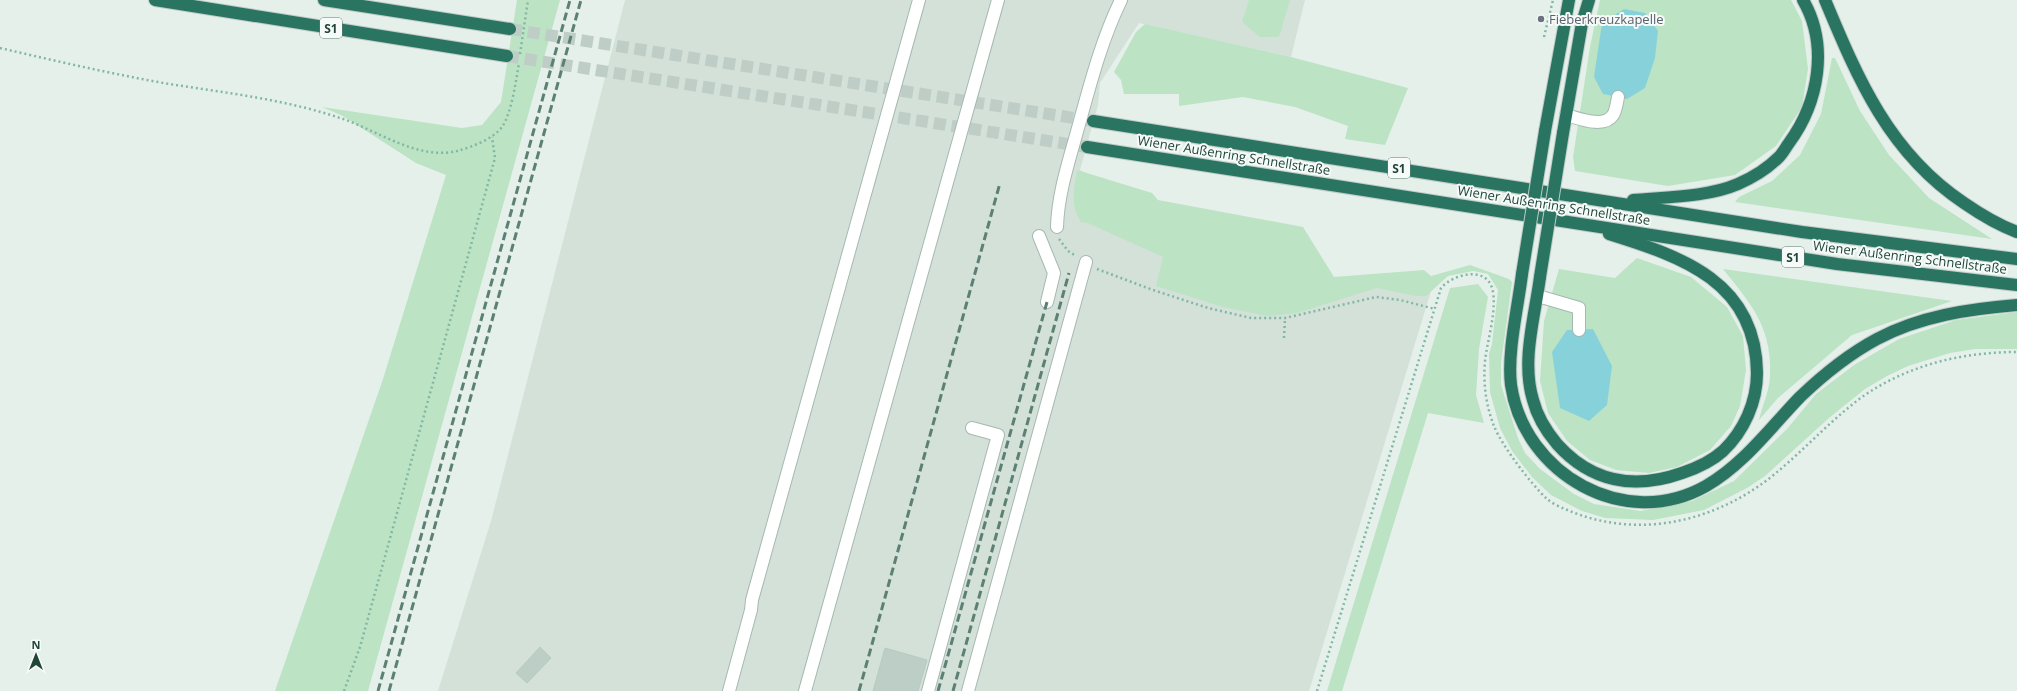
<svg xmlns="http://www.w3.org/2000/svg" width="2017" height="691" font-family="'Open Sans',sans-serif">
<rect width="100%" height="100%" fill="#e5f0ea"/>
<path fill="#d3e1d9" d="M625,0H1305L1291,57L1139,23L1100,83L1098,105L1080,170L1221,248L1228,298L1364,278L1432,288L1309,691H438L491,521Z"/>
<g fill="#bce3c4">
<path d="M517,0H560L368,691H275L383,379L446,175L416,163L343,116L322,107L462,128L482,125L501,102Z"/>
<path d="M1249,0H1290L1279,37H1260L1242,22Z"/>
<path d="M1600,0H1791L1802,21L1808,69L1802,107L1776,146L1735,175L1668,186L1575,171L1573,157L1590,47Z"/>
<path d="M1145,24L1291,57L1408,88L1385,145L1345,139L1348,126L1295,107L1243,97L1179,106V94H1124L1121,80L1114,72L1136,32Z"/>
<path d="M1832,58H1835L1860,111L1889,155L1929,198L1992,239L1735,202L1739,197L1772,181L1800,155L1821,114Z"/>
<path d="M1077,170L1152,193L1158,200L1303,227L1334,277L1424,270L1431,276L1470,265L1509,279L1512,282L1501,363V385L1518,438L1525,453L1540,469L1574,494L1594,504L1641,511L1692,501L1734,481L1787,429L1816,394L1854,365L1899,339L1956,320L2017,312V349H1975L1950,353L1908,366L1887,376L1865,389L1829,418L1765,476L1747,488L1704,510L1653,520L1605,518L1582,511L1551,495L1532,477L1512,451L1500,428L1490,392L1489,354L1492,344L1498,290L1488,274L1473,271L1448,276L1426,296H1416L1377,288L1297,313L1267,316L1223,307L1156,286L1163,257L1088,223L1081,222C1070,205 1074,189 1077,170Z"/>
<path d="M1637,258L1691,277L1727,307L1743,336L1746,370L1740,406L1731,426L1710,450L1677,467L1649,473L1616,470L1590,460L1567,441L1548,413L1540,381L1544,321L1559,269L1615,278Z"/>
<path d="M1723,269L1952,301L1852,335L1778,398L1759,420C1762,406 1770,390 1770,375C1772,327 1751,304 1723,269Z"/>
<path d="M1478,284L1488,297L1479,349L1476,395L1484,423L1428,413L1342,691H1327L1450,288Z"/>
</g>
<g fill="#87d2da">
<path d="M1624,9L1645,13L1658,31L1655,58L1645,88L1627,99L1603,94L1594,77L1602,23Z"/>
<path d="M1593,329L1612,366L1607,405L1589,421L1560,408L1552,352L1567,330Z"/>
</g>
<g fill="#bdcec6" stroke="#b6cac1">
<path d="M540,647L551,658L527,683L516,673Z"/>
<path d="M885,648L927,660L918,691H873Z"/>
</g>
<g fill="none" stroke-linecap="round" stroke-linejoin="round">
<g stroke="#becec7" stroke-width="12" stroke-dasharray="12 6" stroke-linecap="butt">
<path d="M510,29L1093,121"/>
<path d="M507,56L1087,147"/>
</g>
<defs>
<g id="minor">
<path d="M1566,115C1578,118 1604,129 1613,115C1616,111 1617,102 1618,97"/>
<path d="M1057,227C1058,193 1069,161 1078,128C1090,85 1101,41 1121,0"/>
<path d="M1039,236L1054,273L1047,302"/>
<path d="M1538,296L1579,308V330"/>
<path d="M729,691L751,610L752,600L919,0"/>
<path d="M805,691L998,0"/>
<path d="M928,691L998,435L972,428"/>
<path d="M968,691L1086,262"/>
</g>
<g id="highway">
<path d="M155,0L507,56"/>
<path d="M324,0L510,29"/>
<path d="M1825,0C1858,79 1889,153 1964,203C1980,214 1998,225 2017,232"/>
<path d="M1093,121L1802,232L2017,259"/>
<path d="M1545,131L1569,0"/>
<path d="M1563,133L1582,23L1589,0"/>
<path d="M1087,147L1837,264L2017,285"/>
<path d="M1633,200C1666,197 1708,197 1738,184C1752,178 1768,168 1779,157C1783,153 1786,147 1789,143C1819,102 1829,45 1803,0"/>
<path d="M1522,274C1518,307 1507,353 1511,385C1524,474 1625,532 1706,486C1744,464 1770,428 1800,397C1823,375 1849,354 1877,339C1920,316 1969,309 2017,305"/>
<path d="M1540,277C1535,316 1521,361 1533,400C1537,416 1547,432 1557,444C1591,482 1634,490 1682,473C1697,468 1712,461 1723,451C1744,431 1757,402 1757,373C1756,282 1683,257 1609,234"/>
</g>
</defs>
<use href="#minor" stroke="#a6b9b1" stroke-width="14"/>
<use href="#highway" stroke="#c1cbc8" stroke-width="14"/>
<g stroke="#82b7a4" stroke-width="2.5" stroke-dasharray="2 3" stroke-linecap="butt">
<path d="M1544,37L1553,0"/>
<path d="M0,48C56,61 112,74 169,84C228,93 289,100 346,120C381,133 419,160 457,151C472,147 493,139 502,127C512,112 516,80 519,63"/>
<path d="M520,54L528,0"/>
<path d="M1059,239L1068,251L1076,256"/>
<path d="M1097,269L1153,290L1208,308L1251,318H1285L1376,297L1400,300L1435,309"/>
<path d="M1284,338L1285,318"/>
<path d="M344,691L360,647L495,158L492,137"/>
<path d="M1317,691L1441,288C1452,275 1485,265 1492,288C1498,308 1487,341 1485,361C1483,383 1486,406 1494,426C1502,446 1531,484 1547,499C1552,503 1559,507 1565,509C1637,541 1717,522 1776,473C1805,449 1831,420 1862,397C1908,365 1962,352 2017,352"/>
</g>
<use href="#minor" stroke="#fff" stroke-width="12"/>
<use href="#highway" stroke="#297561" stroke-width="12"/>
<g stroke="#5c8074" stroke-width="3" stroke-dasharray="8 4" stroke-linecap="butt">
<path d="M378,691L570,0"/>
<path d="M389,691L581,0"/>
<path d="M859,691L1000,183"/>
<path d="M938,691L1047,302"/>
<path d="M953,691L1069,273"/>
</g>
<defs>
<g id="highway-bridge">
<path d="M1522,274L1545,131"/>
<path d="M1540,277L1563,133"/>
</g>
</defs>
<use href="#highway-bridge" stroke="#c1cbc8" stroke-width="14" stroke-linecap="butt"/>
<use href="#highway-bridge" stroke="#297561" stroke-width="12"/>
</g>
<circle fill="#6b7280" stroke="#f6fbf9" stroke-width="1.5" cx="1541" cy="19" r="4"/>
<g text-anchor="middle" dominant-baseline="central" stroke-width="4" stroke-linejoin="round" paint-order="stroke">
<g fill="#f6fbf9" stroke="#617c73" stroke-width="1">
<rect x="320" y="18" width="22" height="20" rx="3"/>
<rect x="1388" y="158" width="22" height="20" rx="3"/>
<rect x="1782" y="247" width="22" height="20" rx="3"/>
</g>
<g font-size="12" font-weight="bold" fill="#214539">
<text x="331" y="28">S1</text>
<text x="1399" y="168">S1</text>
<text x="1793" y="257">S1</text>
</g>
<g font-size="13" fill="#5b616d" stroke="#f6fbf9" text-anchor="start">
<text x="1549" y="19">Fieberkreuzkapelle</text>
</g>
<g font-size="13" fill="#214539" stroke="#f6fbf9">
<text transform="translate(1234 155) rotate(9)">Wiener Außenring Schnellstraße</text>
<text transform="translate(1554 205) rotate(9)">Wiener Außenring Schnellstraße</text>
<text transform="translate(1910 257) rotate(7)">Wiener Außenring Schnellstraße</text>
</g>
</g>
<g transform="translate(36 655)" stroke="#f6fbf9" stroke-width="3" paint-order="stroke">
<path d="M0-3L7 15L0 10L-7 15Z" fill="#214539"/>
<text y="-6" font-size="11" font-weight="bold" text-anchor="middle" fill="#214539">N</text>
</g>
</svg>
